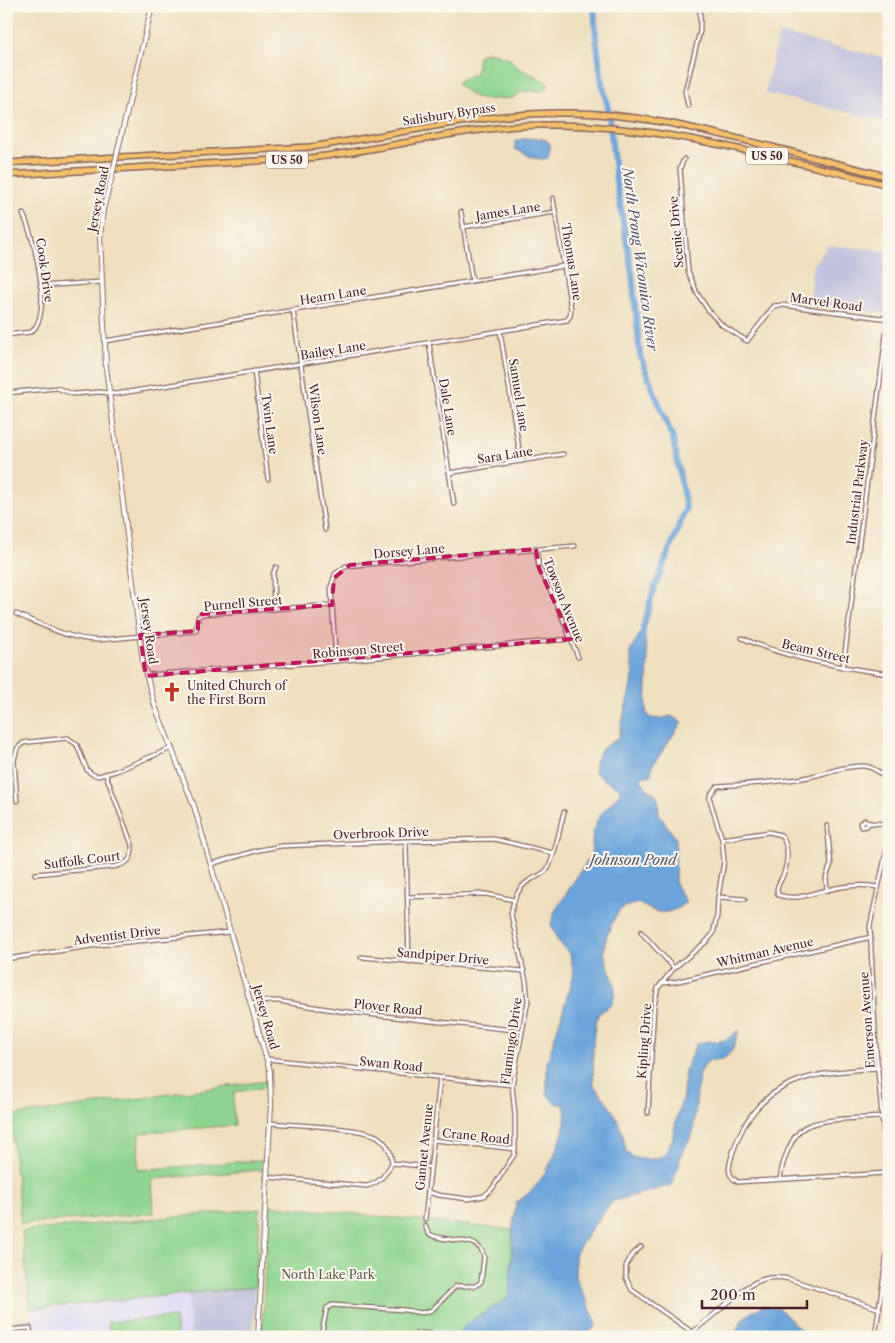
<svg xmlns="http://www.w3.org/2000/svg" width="895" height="1343" font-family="'Libre Caslon Text',serif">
<rect width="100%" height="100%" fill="#fbf7ec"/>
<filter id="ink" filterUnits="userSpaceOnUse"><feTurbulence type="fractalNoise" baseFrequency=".02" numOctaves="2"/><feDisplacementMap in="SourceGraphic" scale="10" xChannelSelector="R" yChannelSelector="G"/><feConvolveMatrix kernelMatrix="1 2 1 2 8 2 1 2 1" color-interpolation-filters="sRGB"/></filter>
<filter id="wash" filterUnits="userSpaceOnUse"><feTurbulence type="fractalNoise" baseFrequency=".0096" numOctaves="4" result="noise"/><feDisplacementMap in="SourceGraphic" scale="20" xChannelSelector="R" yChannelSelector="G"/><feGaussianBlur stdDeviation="1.12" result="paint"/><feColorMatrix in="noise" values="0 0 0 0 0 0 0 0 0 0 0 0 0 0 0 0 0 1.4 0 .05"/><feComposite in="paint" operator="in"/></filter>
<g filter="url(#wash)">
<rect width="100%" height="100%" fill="#efdfbe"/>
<path fill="#dbd6f7" d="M188,1294L191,1337H33L30,1309Z"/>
<g fill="#c1c2dd">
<path d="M779,33L889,59V122L765,93Z"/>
<path d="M828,245L889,251V313L809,305L812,268Z"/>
<path d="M255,1287L253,1337H191L188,1294Z"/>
</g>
<g fill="#8ed48e" stroke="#6c7a5c">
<path d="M486,52L497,54L510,59L518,68L541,79L549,85L544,91C533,92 521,88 513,98C488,99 475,104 457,83L462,79L476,73L478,56Z"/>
<path d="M266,1081L267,1087L234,1092L233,1109L235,1125L139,1133L138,1170L262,1160V1170L152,1179L154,1213L21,1224L10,1116Z"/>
<path d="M268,1205L513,1230L510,1292L506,1299L465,1325L456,1337H262Z"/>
<path d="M260,1209L255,1287L30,1309L22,1231Z"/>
<path d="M175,1317L177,1337H109L108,1322Z"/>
</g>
<g fill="#6ca5db" stroke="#5b6283">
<path d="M526,138L544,139L550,143V147L548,158C536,162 525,153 515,149V141Z"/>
<path d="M643,628L648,659L646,712L650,718L661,719L671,716L682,722L652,766L651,775L642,777L641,780L648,790L655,793L658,799L659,814L676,839L675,884L686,902C668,917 658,914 638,903C632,905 625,906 620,910C614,916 604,940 604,949C605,966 620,984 613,1001C611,1008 603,1009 599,1014C591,1026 593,1070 594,1086C611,1105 624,1127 626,1152C638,1162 649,1160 664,1156L672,1140L676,1121L683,1096L685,1071L696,1044L709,1041L714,1042L726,1040L739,1030L732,1051L723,1060H709L699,1073L693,1133L683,1151L672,1185L613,1201L593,1226L575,1254V1277L597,1323L593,1329L577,1336L571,1334L565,1337H456L465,1325L506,1299L510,1292L513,1226L516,1203C522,1198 529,1194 534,1188C548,1173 572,1125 564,1105L554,1103L547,1094V1063L574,974L570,954L558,941L551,925L555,911L591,855L593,831L600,815L620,793V788L604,780L594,771C596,752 602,747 618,739L633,677L630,652Z"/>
<path d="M762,1306L780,1309L807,1337H733L744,1317Z"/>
</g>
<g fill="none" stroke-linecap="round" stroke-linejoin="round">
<path stroke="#6ca5db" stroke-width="6" d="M594,6L596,37L602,83L608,107L616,181L632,273L640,356L673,439L686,508L654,589L643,628V636"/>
</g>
</g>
<g filter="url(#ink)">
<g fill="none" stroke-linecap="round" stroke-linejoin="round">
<defs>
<g id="minor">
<path d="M688,106L685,91L700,31V6"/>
<path d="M684,159L680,168L688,271L697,293L708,310L722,325L747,341L774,306L782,305L889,319"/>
<path d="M461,212L472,280"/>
<path d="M463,227L555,212"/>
<path d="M40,286L101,282"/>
<path d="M293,310L325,530"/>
<path d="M500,331L521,461"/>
<path d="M6,335L31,332C54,314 34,237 23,214"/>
<path d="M105,341L564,266"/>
<path d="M429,343L454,504"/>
<path d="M254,371L268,479"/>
<path d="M6,393L57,388L73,394L100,392L116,394L567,320L570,316L571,309L553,198"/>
<path d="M449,473L563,454"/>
<path d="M536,549L539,568L553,595L578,657"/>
<path d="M274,609L273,574L276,567"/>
<path d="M16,614C43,625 70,640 99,640L196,631L198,617L202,614L332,605"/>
<path d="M742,638C788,659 839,667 889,674"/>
<path d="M336,661L331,587L335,574L346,566L575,546"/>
<path d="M843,668L888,319"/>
<path d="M146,675L336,661L571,639"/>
<path d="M17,801L14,760L17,749L23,743L29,742L68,738L77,745L87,770L92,774L98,776L116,771L172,748"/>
<path d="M865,820L869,823L867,826L861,827L860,823Z"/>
<path d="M869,823L889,824"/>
<path d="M827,826L831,864L826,878L827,890"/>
<path d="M722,839L769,832L781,835C789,846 788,861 784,873C781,882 775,886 778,895C799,901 807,894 827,890C844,886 861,884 877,887"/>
<path d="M406,841L409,962"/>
<path d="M211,864L259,850L281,846L406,841L494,839L553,853"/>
<path d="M35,874L112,867C127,865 133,860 132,845L106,775"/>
<path d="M408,897L486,894L514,900"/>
<path d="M718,897L745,899"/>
<path d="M641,932L674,968"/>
<path d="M361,957L524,971"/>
<path d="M6,959L98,945L230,932"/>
<path d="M662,983L674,982L871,937"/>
<path d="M252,1004L268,1001H278L339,1011L522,1031"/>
<path d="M267,1059L512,1085"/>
<path d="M879,1068C811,1073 757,1078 733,1152C729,1165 725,1175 738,1182L887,1173"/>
<path d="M648,1113L654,1006L658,988L674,968L707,941L713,934L717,916L718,897L724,861L722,839L710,800V795L717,786C746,784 774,783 803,778C823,775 843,765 864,766C875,767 883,775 889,783"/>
<path d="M270,1123C291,1125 363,1127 378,1137C388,1144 391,1152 392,1163"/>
<path d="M434,1140L515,1149"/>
<path d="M392,1163L430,1167"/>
<path d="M266,1177L366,1186C379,1184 386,1174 392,1163"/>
<path d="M780,1179C782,1163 791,1135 805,1127C821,1118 864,1118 883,1117"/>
<path d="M428,1192L438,1195L468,1199L484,1196L492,1189L514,1155L515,1149V1115L512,1085L528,1001L526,981L511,914C513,900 518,886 532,879C538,876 544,874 548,868C555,857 560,826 564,812"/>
<path d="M425,1219L440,1078"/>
<path d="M641,1247L632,1255L626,1266V1278L632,1290L692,1332"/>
<path d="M6,1330L30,1328L31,1337"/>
<path d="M321,1337L326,1312L327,1308L332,1305L405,1310L422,1313L432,1310L456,1286H475L481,1282L484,1257C480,1233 444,1245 428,1233L425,1225"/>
<path d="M416,1337L417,1333L433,1334"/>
<path d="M687,1337L744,1289C759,1279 771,1275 789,1279L880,1309"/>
<path d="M875,1337L888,1246L887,1173L876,1049L870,926L887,848L889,823"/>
</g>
<g id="tertiary">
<path d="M119,145L152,6"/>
<path d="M111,180L103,209L100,237L106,367L143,663L155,706L194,806L270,1071L271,1105L258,1337"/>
</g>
<g id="motorway">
<path d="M6,163L309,147C394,136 477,113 563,113C631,112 695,128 760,144C803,155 846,166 889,177"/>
<path d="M6,175L309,158C387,150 464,126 542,125C660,123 775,158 889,185"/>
</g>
</defs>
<use href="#minor" stroke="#84625e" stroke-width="5.5"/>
<use href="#tertiary" stroke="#84625e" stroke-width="6"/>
<use href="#motorway" stroke="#84625e" stroke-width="8"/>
<use href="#minor" stroke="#fff" stroke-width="3"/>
<use href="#tertiary" stroke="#fff" stroke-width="4"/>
<use href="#motorway" stroke="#f4c16a" stroke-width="5"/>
<defs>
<path id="tertiary-bridge" d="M111,180L119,145"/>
</defs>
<use href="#tertiary-bridge" stroke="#84625e" stroke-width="6" stroke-linecap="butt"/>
<use href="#tertiary-bridge" stroke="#fff" stroke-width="4"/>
</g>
</g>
<path fill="#c2185b" fill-opacity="0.2" stroke="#c2185b" stroke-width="4" stroke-dasharray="10 6" stroke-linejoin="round" d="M536,549L539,568L571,639L146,676L140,635L198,631V618L202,614L332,605L334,578L350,565Z"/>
<defs>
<symbol id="church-bare" viewBox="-9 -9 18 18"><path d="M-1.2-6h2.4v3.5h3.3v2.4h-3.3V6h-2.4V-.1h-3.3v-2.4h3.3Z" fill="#c8321e" stroke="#fbf7ec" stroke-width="2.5" paint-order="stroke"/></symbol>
</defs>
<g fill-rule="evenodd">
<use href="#church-bare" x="158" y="678" width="28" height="28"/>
</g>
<g text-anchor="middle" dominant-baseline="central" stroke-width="4" stroke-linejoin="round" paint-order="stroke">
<g fill="#fbf7ec" stroke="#7f6065" stroke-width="1">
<rect x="746" y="147.5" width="42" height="17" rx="4"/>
<rect x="266" y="151.5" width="42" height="17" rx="4"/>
</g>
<g font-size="11" font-weight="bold" fill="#4a1f2b">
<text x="767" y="156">US 50</text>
<text x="287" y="160">US 50</text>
</g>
<g font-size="12" fill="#4a1f2b" stroke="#fbf7ec">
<text transform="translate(449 114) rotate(-9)">Salisbury Bypass</text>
<text transform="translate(98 199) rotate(-79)">Jersey Road</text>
<text transform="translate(508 211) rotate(-9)">James Lane</text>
<text transform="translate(676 232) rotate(-95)">Scenic Drive</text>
<text transform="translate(572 262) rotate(81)">Thomas Lane</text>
<text transform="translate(45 270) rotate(82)">Cook Drive</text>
<text transform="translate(333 295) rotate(-9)">Hearn Lane</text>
<text transform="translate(826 302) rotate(8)">Marvel Road</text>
<text transform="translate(333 350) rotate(-9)">Bailey Lane</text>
<text transform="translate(519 395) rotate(81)">Samuel Lane</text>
<text transform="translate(448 407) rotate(81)">Dale Lane</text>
<text transform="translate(318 419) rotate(82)">Wilson Lane</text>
<text transform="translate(270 424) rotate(82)">Twin Lane</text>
<text transform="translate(505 455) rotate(-9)">Sara Lane</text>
<text transform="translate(857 492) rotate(-83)">Industrial Parkway</text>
<text transform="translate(409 551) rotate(-5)">Dorsey Lane</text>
<text transform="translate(564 600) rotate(68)">Towson Avenue</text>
<text transform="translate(243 603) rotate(-5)">Purnell Street</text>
<text transform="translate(149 631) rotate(82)">Jersey Road</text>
<text transform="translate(358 650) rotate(-5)">Robinson Street</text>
<text transform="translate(816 651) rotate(13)">Beam Street</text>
<text transform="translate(381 833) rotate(-2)">Overbrook Drive</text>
<text transform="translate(82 860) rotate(-7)">Suffolk Court</text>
<text transform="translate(117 935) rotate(-7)">Adventist Drive</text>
<text transform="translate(765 952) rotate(-13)">Whitman Avenue</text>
<text transform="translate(443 956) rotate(5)">Sandpiper Drive</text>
<text transform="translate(388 1007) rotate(6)">Plover Road</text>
<text transform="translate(266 1017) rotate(74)">Jersey Road</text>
<text transform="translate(867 1020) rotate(-94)">Emerson Avenue</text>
<text transform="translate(511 1041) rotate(-82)">Flamingo Drive</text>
<text transform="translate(644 1041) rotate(-86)">Kipling Drive</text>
<text transform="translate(391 1064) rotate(6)">Swan Road</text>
<text transform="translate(476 1136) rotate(6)">Crane Road</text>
<text transform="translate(424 1147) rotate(-84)">Gannet Avenue</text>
</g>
<g font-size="12" fill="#4a1f2b" stroke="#fbf7ec" text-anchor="start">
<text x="187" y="685">United Church of<tspan x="187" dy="14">the First Born</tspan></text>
</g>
<g font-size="12" fill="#5e5549" stroke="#fbf7ec">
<text x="328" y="1274">North Lake Park</text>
</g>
<g font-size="14" font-style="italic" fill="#585571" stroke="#fbf7ec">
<text transform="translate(640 259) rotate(82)">North Prong Wicomico River</text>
<text x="633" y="860">Johnson Pond</text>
</g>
</g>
<rect width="895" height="1343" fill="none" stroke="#fbf7ec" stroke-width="25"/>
<path d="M702 1300v8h105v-8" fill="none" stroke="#4a1f2b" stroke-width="2.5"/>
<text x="710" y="1300" font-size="15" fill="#4a1f2b" stroke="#fbf7ec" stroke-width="4" paint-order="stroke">200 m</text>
</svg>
